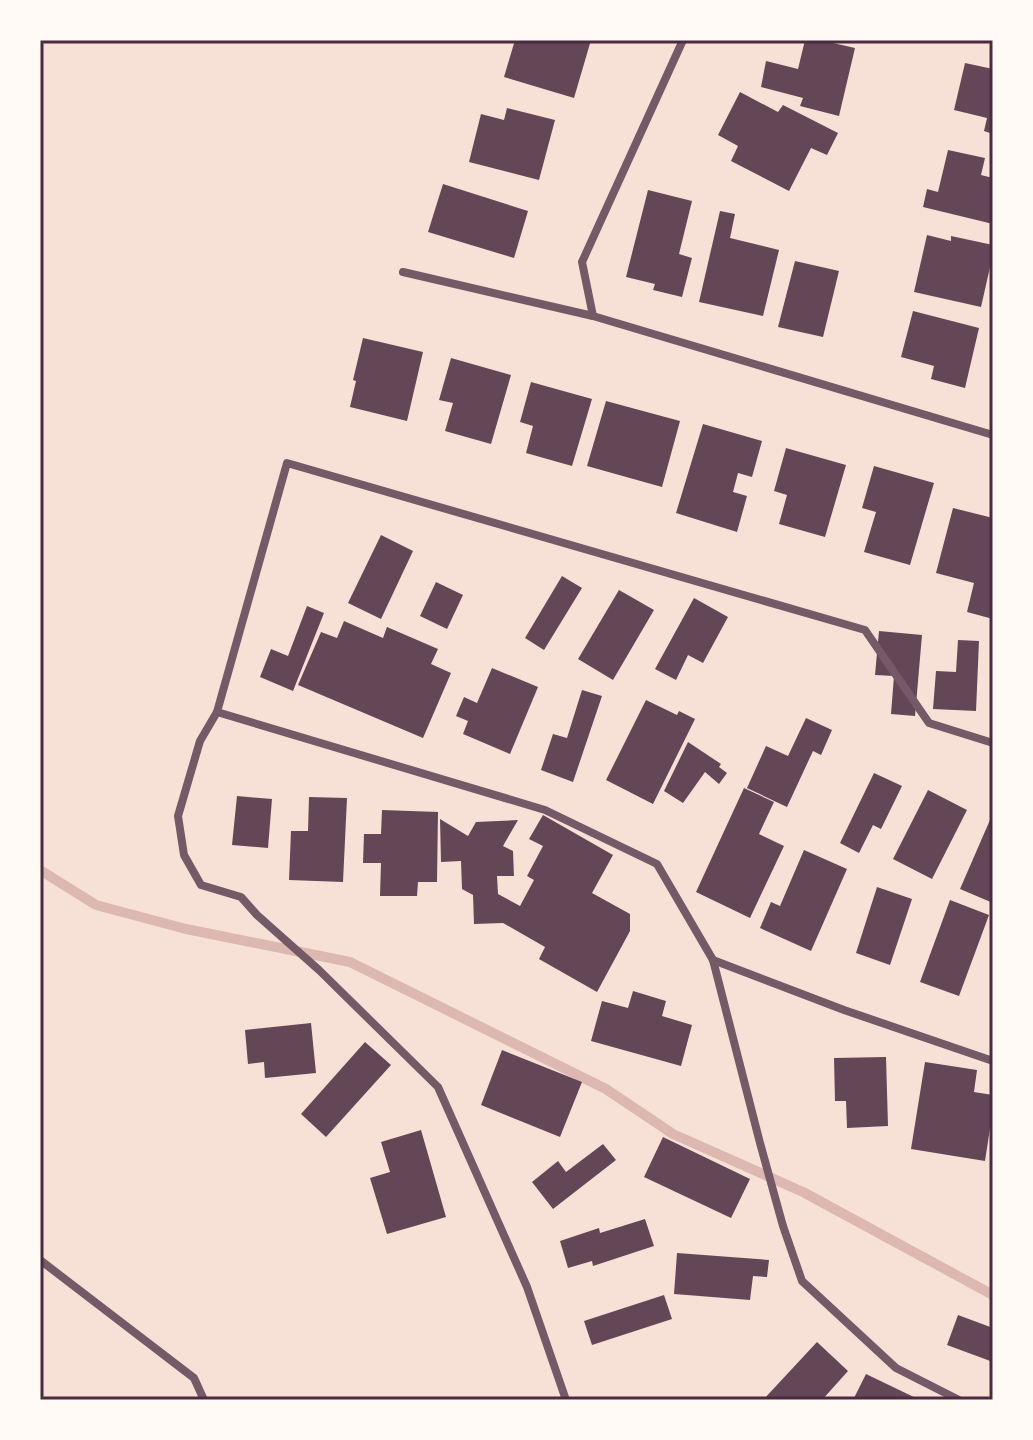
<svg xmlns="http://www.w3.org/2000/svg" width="1033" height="1440" font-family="'DejaVu Sans',sans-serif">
<rect width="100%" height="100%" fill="#f7e1d7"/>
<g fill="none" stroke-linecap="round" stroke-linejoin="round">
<path stroke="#dcb8b0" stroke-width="10" d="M40,870L96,905L186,929L350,962L606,1089L673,1134L803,1192L993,1295"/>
</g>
<g fill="#644757">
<path d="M515,40H591L574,98L504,77Z"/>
<path d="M805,40H820L855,48L839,116L800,106L803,98L761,87L766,61L798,69Z"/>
<path d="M965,63L993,69V134L984,131L987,118L954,110Z"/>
<path d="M740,92L778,112L783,105L838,133L827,155L811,148L789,191L731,161L738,146L718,135Z"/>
<path d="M507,108L555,120L539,180L469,162L481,114L504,120Z"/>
<path d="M948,150L985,158L981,175L993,178V224L923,207L927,189L938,192Z"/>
<path d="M443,184L528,211L514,258L428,232Z"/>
<path d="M648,190L692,201L679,254L692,258L682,297L653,290L655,284L626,277Z"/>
<path d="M720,211L735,214L730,238L779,250L763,316L699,302Z"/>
<path d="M927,235L951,241V236L993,245V254L981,307L914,292Z"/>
<path d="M795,261L839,271L823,337L778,327Z"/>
<path d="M913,311L979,328L965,388L931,379L934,366L901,357Z"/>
<path d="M363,338L423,352L407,421L350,407L356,381L353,380Z"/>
<path d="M451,358L511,375L491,444L445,431L453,403L439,400Z"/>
<path d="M531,382L592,399L572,466L526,453L533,426L520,422Z"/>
<path d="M606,401L680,421L662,487L587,466Z"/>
<path d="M703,424L762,441L752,477L738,473L733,492L747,496L737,532L676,513Z"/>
<path d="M786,448L846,465L825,537L779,524L787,495L774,491Z"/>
<path d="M874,466L934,483L910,565L864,552L876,512L862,508Z"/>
<path d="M953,508L993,518V619L967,612L974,583L936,573Z"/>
<path d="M381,535L413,551L381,619L348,603Z"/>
<path d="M562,576L582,588L544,650L525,638Z"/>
<path d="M436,582L463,595L447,629L420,616Z"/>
<path d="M619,590L654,610L613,680L578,659Z"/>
<path d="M694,598L728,617L703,663L688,655L676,680L655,669Z"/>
<path d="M307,606L324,613L293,691L260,677L271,649L288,656Z"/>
<path d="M344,621L383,638L387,627L438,649L431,664L451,673L423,738L298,685L321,632L337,638Z"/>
<path d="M879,631L922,635L915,716L891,714L894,676L875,675Z"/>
<path d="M958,640L979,641L976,711L933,709L936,671L956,672Z"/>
<path d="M492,668L538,687L510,754L463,734L468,721L456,716L464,697L477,703Z"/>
<path d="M582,690L602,696L573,782L541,770L553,734L567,738Z"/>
<path d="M646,700L677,715L679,711L695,719L653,804L606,780Z"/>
<path d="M806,718L832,730L821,755L813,751L787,807L747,788L766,746L788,756Z"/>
<path d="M688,742L721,764L719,767L727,773L719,784L705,772L683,803L664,791Z"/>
<path d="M874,773L902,786L881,829L873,825L859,853L840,843Z"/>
<path d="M744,788L774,802L759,834L784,846L750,918L696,892Z"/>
<path d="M928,790L967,810L932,879L893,859Z"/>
<path d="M237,796L272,799L268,848L232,845Z"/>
<path d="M309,797L347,798L343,882L289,880L291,831H308Z"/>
<path d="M382,810L438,812L437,882H418L417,896H380L381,863H363L364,834H381Z"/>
<path d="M993,813V903L960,889Z"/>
<path d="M543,815L613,855L592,893L630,914V931L597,992L539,959L545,947L503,923L474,924L473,895L462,889L461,861L441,862L440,819L468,836L476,822L518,820L503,846L513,851L514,876H497L498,894L520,906L534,880L527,876L543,846L529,839Z"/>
<path d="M804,850L847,869L811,951L760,928L771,902L780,906Z"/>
<path d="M877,887L912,899L890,965L856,953Z"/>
<path d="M950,900L989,915L959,996L920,982Z"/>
<path d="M633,991L666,1001L662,1016L692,1025L681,1066L591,1041L602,1001L628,1008Z"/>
<path d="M311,1023L316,1073L265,1078L264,1062L248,1064L245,1030Z"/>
<path d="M365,1042L391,1065L326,1137L301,1114Z"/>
<path d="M502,1050L582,1082L560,1137L481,1105Z"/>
<path d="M886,1057L888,1126L847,1128L846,1101H835L834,1058Z"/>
<path d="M925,1062L977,1070L974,1092L993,1095V1109L985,1161L911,1149Z"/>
<path d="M421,1130L446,1217L387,1234L370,1178L390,1172L381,1142Z"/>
<path d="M663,1137L750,1179L731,1218L644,1177Z"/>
<path d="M603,1144L616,1160L553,1209L532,1182L558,1161L566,1172Z"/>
<path d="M645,1219L654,1246L593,1266L592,1261L568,1268L560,1241L599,1228L600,1233Z"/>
<path d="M677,1253L769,1260L767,1277L753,1276L750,1300L674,1294Z"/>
<path d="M664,1295L672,1319L592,1345L584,1321Z"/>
<path d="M958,1315L993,1328V1362L947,1345Z"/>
<path d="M817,1342L848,1371L822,1400H763Z"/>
<path d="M866,1374L920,1400H853Z"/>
</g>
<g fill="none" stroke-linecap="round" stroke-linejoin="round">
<g stroke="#755966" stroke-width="8">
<path d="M403,272L593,316L993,435"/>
<path d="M593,316L582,262L683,40"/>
<path d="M217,712L545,810L657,864L713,960L760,1143L783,1226L802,1281L896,1368L959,1400"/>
<path d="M713,960L844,1010L993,1061"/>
<path d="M40,1260L194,1378L204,1400"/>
<path d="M566,1400L527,1287L438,1087L319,970L257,915L241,897L201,885L184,855L178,816L200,741L217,712L287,463L865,630L929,723L993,743"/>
</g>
</g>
<rect width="1033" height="1440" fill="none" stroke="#fffaf5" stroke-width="84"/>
<rect x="42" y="42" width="949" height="1356" fill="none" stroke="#4a2c40" stroke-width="3"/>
</svg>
